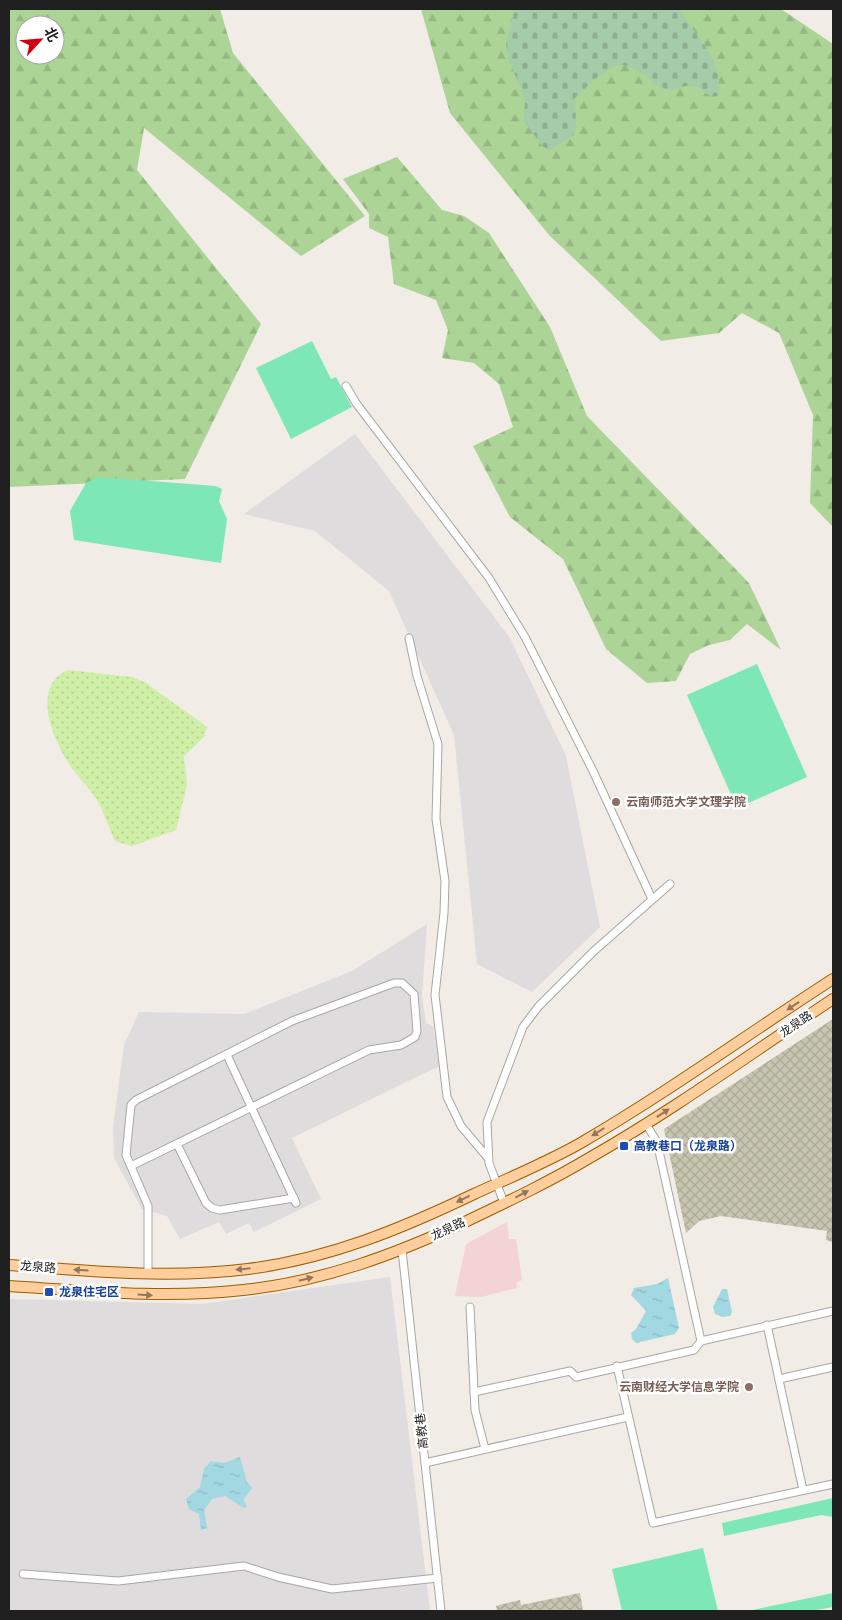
<svg xmlns="http://www.w3.org/2000/svg" width="842" height="1620" font-family="'Nunito Sans','Noto Sans SC',sans-serif">
<defs>
<pattern id="construction-cross-hatch" width="8" height="8" patternUnits="userSpaceOnUse" patternTransform="scale(1.25)"><rect width="8" height="8" fill="#c7c5b0"/><path d="M0 0l8 8M0 8l8-8" fill="none" stroke="#aba997"/></pattern>
<pattern id="grass-dots" width="8" height="8" patternUnits="userSpaceOnUse" patternTransform="scale(1.25)"><rect width="8" height="8" fill="#cfefa7"/><path d="M2 2h.1M6 6h.1" fill="none" stroke="#b1cd8f" stroke-width="1.8" stroke-linecap="round"/></pattern>
<pattern id="forest-firs" width="22" height="20" patternUnits="userSpaceOnUse" patternTransform="scale(1.25)"><rect width="22" height="20" fill="#acd496"/><path d="M5 1l3.5 6h-7zM16 11l3.5 6h-7z" fill="#94b681"/></pattern>
<pattern id="cemetery-stones" width="16" height="16" patternUnits="userSpaceOnUse" patternTransform="scale(1.25)"><rect width="16" height="16" fill="#a4cca8"/><path d="M2 7V4a2 2 0 0 1 4 0v3zM10 15v-3a2 2 0 0 1 4 0v3z" fill="#8daf90"/></pattern>
<pattern id="water-ripples" width="26" height="14" patternUnits="userSpaceOnUse" patternTransform="scale(1.25)"><rect width="26" height="14" fill="#a2d8e2"/><path d="M2 4q2-2 4 0t4 0M15 11q2-2 4 0t4 0" fill="none" stroke="#8bb9c2"/></pattern>
</defs>
<rect width="100%" height="100%" fill="#f1ece5"/>
<g fill="#dedcdd">
<path d="M355,434L510,638L566,756L600,927L532,992L477,964L454,735L389,591L315,531L244,514Z"/>
<path d="M427,924L422,996L426,1023L433,1026L439,1066L292,1138L321,1199L254,1232L249,1223L226,1234L219,1222L180,1239L167,1216L142,1209L114,1158L113,1127L124,1045L139,1012L244,1014L352,971Z"/>
<path d="M390,1277L430,1611H9V1299L202,1304Z"/>
</g>
<path fill="#f3d3d4" d="M507,1222L509,1239H516L522,1280L516,1283L517,1288L481,1297L455,1296L466,1244Z"/>
<g fill="url(#construction-cross-hatch)">
<path d="M833,1019V1242L826,1240L827,1231L721,1216L699,1221L686,1233L664,1129Z"/>
<path d="M580,1593L583,1611H497L496,1606L499,1605L520,1600L521,1605Z"/>
</g>
<path fill="url(#grass-dots)" d="M68,670L133,677L146,683L207,727L204,737L184,756L187,785L176,830L132,846L115,841C109,828 105,814 98,802C90,787 76,776 68,762C52,737 31,686 68,670Z"/>
<g fill="url(#forest-firs)" fill-rule="evenodd">
<path d="M9,9H220L233,53L365,216L301,256L144,128L137,170L261,324L185,479L9,487ZM25,25H55V55H25Z"/>
<path d="M421,9H781L833,44V527L810,503L813,415L779,333L742,313L719,333L661,341L549,235L450,113Z"/>
<path d="M397,157L442,210L464,216L489,233L550,327L587,416L749,583L781,650L747,624L730,640L709,645L690,654L676,681L647,683L606,649L563,559L510,517L473,446L513,427L499,384L474,363L442,358L448,330L436,300L394,284L388,237L369,228V214L343,179Z"/>
</g>
<path fill="url(#cemetery-stones)" d="M515,9H679L711,55L719,76V96L711,97L698,87L686,86L670,90L654,85C650,77 645,74 637,71C632,68 624,64 618,65C605,68 585,89 575,98L576,127L573,136L550,150L542,146L524,120L525,102L520,86L508,59L506,43Z"/>
<g fill="#7de7b7">
<path d="M312,341L331,379L336,377L352,407L291,439L256,368Z"/>
<path d="M98,477L216,486L222,489L219,501L227,519L221,563L74,540L70,511L86,483Z"/>
<path d="M757,664L807,777L737,808L687,695Z"/>
<path d="M833,1498V1517L821,1515L724,1536L722,1523Z"/>
<path d="M703,1548L718,1611H622L612,1569Z"/>
<path d="M833,1593V1607L810,1611H748Z"/>
</g>
<g fill="url(#water-ripples)">
<path d="M668,1278L679,1328L675,1334L636,1343L632,1339L631,1333L636,1329L646,1311L631,1295L634,1288L657,1284Z"/>
<path d="M722,1289H727L732,1312L730,1316L723,1317L715,1314L713,1307Z"/>
<path d="M240,1457L247,1482L252,1488L243,1500L247,1506L244,1508L225,1496L212,1499L204,1510L207,1528L201,1530L199,1514L189,1509L186,1499L200,1487L204,1469L211,1461L224,1463Z"/>
</g>
<g fill="none" stroke-linecap="round" stroke-linejoin="round">
<defs>
<g id="minor">
<path d="M346,386L356,403L489,578L525,637L593,771L652,899"/>
<path d="M409,638L417,676L438,744L436,819L445,881L444,913L435,995L447,1097L461,1126L488,1158"/>
<path d="M227,1055L296,1203"/>
<path d="M646,1124L657,1142L701,1341"/>
<path d="M177,1144L206,1203L212,1208L220,1210L294,1198"/>
<path d="M131,1166L369,1050L401,1045L415,1037L417,1031L414,994L402,983H394L292,1021L136,1100L131,1105L126,1155L148,1206V1274"/>
<path d="M504,1203L489,1163L487,1122L523,1027L538,1007L594,951L670,884"/>
<path d="M402,1250L441,1611"/>
<path d="M470,1307L475,1410L485,1449"/>
<path d="M767,1325L803,1490"/>
<path d="M617,1366L653,1523L833,1484"/>
<path d="M779,1379L833,1367"/>
<path d="M474,1392L570,1371L576,1377L694,1350L701,1341L833,1311"/>
<path d="M425,1463L628,1417"/>
<path d="M23,1574L118,1581L244,1566L278,1577L332,1589L438,1578"/>
</g>
<g id="primary">
<path d="M9,1265C88,1271 168,1279 248,1269C328,1259 401,1229 474,1194C509,1178 545,1163 579,1144C667,1093 749,1033 833,979"/>
<path d="M9,1286C87,1291 165,1299 243,1290C322,1282 396,1254 467,1221C509,1201 551,1181 591,1157C675,1109 753,1052 833,999"/>
</g>
</defs>
<use href="#minor" stroke="#a7a7a7" stroke-width="9"/>
<use href="#primary" stroke="#9b5e00" stroke-width="12"/>
<use href="#minor" stroke="#fff" stroke-width="7"/>
<use href="#primary" stroke="#ffce9c" stroke-width="10"/>
</g>
<defs><path id="oneway-solid" d="M-6-.8H1V-3.2L6.5 0L1 3.2V.8H-6Z" transform="scale(1.25)"/></defs>
<g fill="#90775e">
<use href="#oneway-solid" transform="translate(793 1006) rotate(146)"/>
<use href="#oneway-solid" transform="translate(663 1113) rotate(-34)"/>
<use href="#oneway-solid" transform="translate(598 1132) rotate(148)"/>
<use href="#oneway-solid" transform="translate(522 1194) rotate(-28)"/>
<use href="#oneway-solid" transform="translate(463 1199) rotate(154)"/>
<use href="#oneway-solid" transform="translate(243 1269) rotate(174)"/>
<use href="#oneway-solid" transform="translate(81 1270) rotate(-176)"/>
<use href="#oneway-solid" transform="translate(306 1279) rotate(-14)"/>
<use href="#oneway-solid" transform="translate(145 1295) rotate(3)"/>
</g>
<g fill="#8d6e63" stroke="#fff" stroke-width="2">
<circle cx="616" cy="802" r="5"/>
<circle cx="749" cy="1387" r="5"/>
</g>
<g fill="#1a4fb4" stroke="#fff" stroke-width="2">
<rect x="619" y="1141" width="10" height="10" rx="2.5"/>
<rect x="44" y="1287" width="10" height="10" rx="2.5"/>
</g>
<g text-anchor="middle" dominant-baseline="central" stroke-width="5" stroke-linejoin="round" paint-order="stroke">
<g font-size="12" font-weight="bold" fill="#785e54" stroke="#fff" text-anchor="start">
<text x="626" y="802">云南师范大学文理学院</text>
<text x="739" y="1387" text-anchor="end">云南财经大学信息学院</text>
</g>
<g font-size="12" fill="#202020" stroke="#fff">
<text transform="translate(796 1024) rotate(-34)">龙泉路</text>
<text transform="translate(448 1229) rotate(-25)">龙泉路</text>
<text transform="translate(38 1267) rotate(4)">龙泉路</text>
<text transform="translate(422 1431) rotate(-96)">高教巷</text>
</g>
<g font-size="12" font-weight="bold" fill="#164399" stroke="#fff" text-anchor="start">
<text x="634" y="1146">高教巷口（龙泉路）</text>
<text x="59" y="1292">龙泉住宅区</text>
</g>
</g>
<rect width="842" height="1620" fill="none" stroke="#202020" stroke-width="20"/>
<g transform="translate(40 40) rotate(64)"><circle r="24" fill="#ffffff" stroke="#a6a6a6"/>
<path d="M0-4L9 19L0 12L-9 19Z" fill="#cf000d"/>
<text y="-8" font-size="14" font-weight="bold" text-anchor="middle" fill="#202020">北</text>
</g>
</svg>
